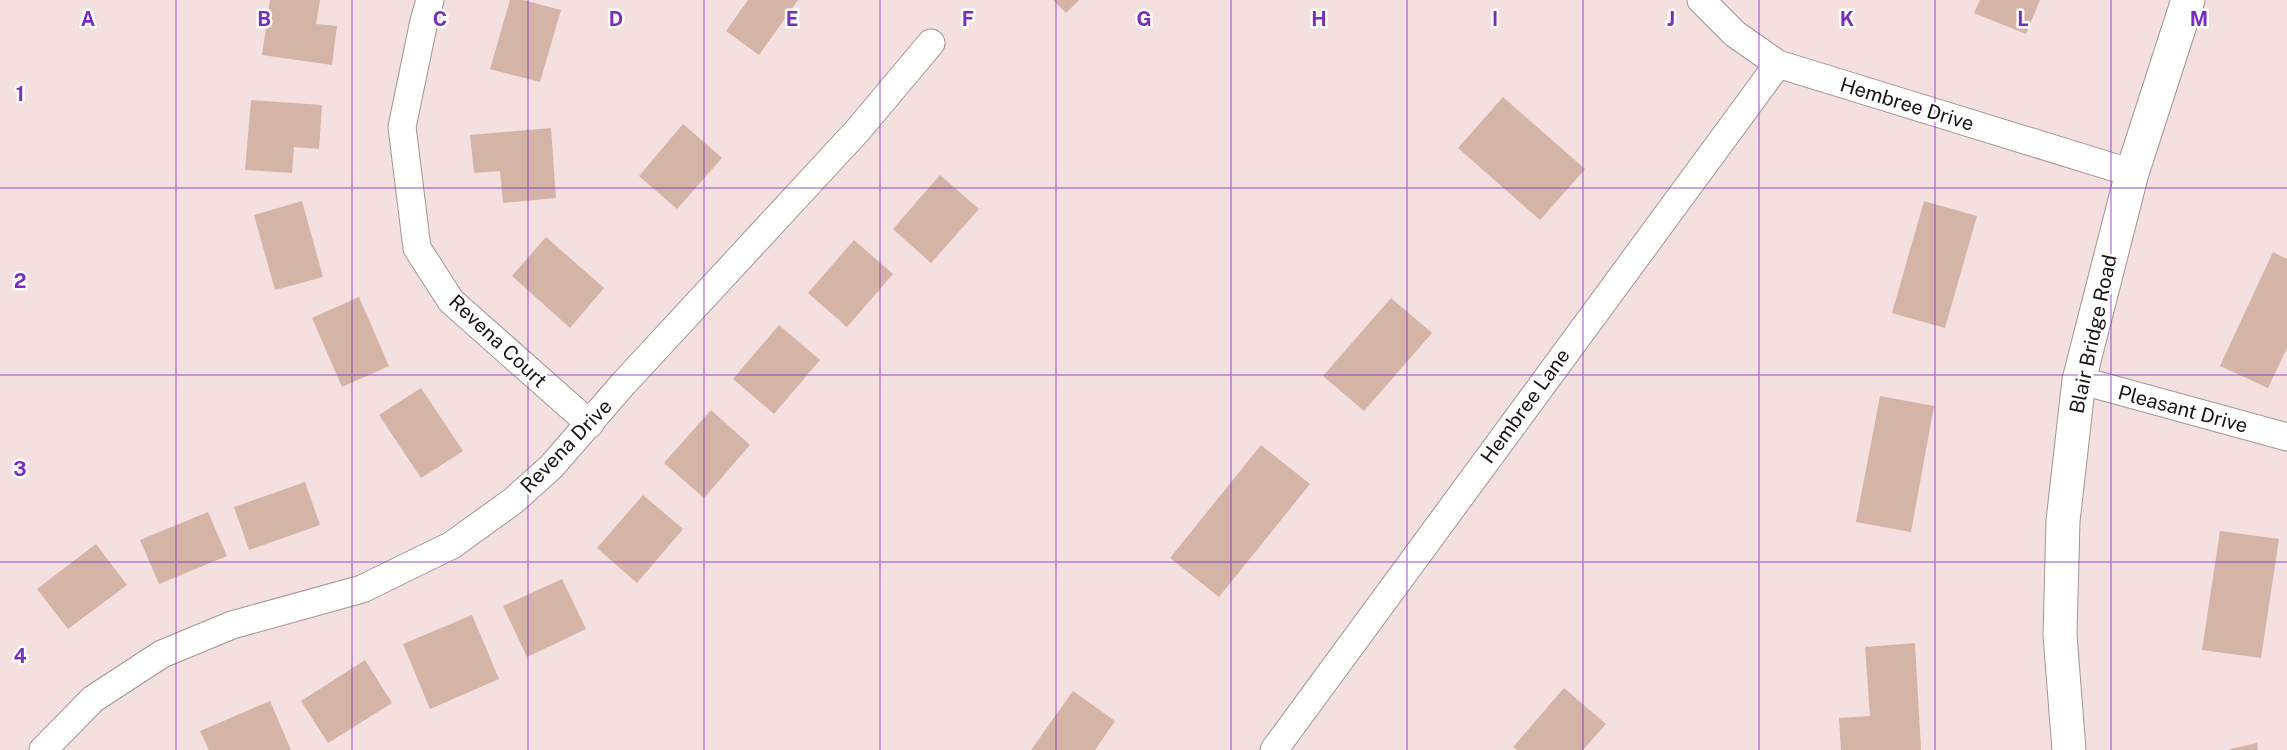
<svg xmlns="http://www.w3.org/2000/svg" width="2287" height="750" font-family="'Public Sans',sans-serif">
<rect width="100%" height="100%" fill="#f3e0df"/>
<g fill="#d4b4a6">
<path d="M270,0H320L316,24L337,26L332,65L262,55Z"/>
<path d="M510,0H523L561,10L540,82L490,69Z"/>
<path d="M748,0H798L759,55L726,31Z"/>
<path d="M1053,0H1079L1066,13Z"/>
<path d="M1980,0H2040L2026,34L1974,13Z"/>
<path d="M1503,97L1585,169L1540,220L1458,148Z"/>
<path d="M251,100L322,105L319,149L294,147L292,173L245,170Z"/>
<path d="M683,124L722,158L677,209L639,176Z"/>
<path d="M551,128L556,198L503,203L500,171L474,173L470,135Z"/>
<path d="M940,175L979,209L931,263L893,229Z"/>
<path d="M302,201L323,277L275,290L254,215Z"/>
<path d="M1924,201L1977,216L1945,328L1892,313Z"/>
<path d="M546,237L604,288L570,328L512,276Z"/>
<path d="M854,240L893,274L847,327L808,293Z"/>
<path d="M2273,252L2287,259V348L2268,388L2220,366Z"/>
<path d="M359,297L389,366L342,387L312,318Z"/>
<path d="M1391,298L1432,333L1364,411L1323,376Z"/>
<path d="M779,325L820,360L774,414L733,379Z"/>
<path d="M421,388L463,451L421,478L379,415Z"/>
<path d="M1880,396L1934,406L1911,532L1856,522Z"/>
<path d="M711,410L750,445L704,498L664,463Z"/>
<path d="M1261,445L1310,484L1219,597L1170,558Z"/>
<path d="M305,482L320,525L249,550L234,507Z"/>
<path d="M643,495L683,529L637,583L597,548Z"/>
<path d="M208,512L227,556L159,584L140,540Z"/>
<path d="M2220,531L2279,539L2261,658L2202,650Z"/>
<path d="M96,544L127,585L68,629L37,589Z"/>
<path d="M562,579L586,629L527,657L503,606Z"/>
<path d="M472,615L499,679L430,709L403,644Z"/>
<path d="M1915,643L1921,750H1841L1839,718L1870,716L1865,647Z"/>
<path d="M365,660L392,703L328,743L301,701Z"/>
<path d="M1564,688L1606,724L1583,750H1517L1513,747Z"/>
<path d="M1073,691L1115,721L1095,750H1031Z"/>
<path d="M270,701L291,750H209L200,731Z"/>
<path d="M2257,743L2258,750H2230V749Z"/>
</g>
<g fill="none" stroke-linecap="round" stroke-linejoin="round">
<defs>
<g id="minor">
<path d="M430,0L424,21L402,127L417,248L451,301L590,424"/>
<path d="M1701,0L1735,34L1778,64L2132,173"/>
<path d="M2079,380L2287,437"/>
<path d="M43,750L93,699L162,654L232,625L362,589L452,545L513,501L551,467L624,383L858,130L931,43"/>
<path d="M1274,750L1778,64"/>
</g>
<path id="tertiary" d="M2069,750L2060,635L2063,521L2079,380L2132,173L2188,0"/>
</defs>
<use href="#minor" stroke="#a49492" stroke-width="29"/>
<use href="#tertiary" stroke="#a49492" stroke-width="35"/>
<use href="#minor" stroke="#fff" stroke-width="27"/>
<use href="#tertiary" stroke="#fff" stroke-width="33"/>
</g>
<path fill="none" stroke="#7b2cbf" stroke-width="1.5" stroke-opacity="0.55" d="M176,0V750M352,0V750M528,0V750M704,0V750M880,0V750M1056,0V750M1231,0V750M1407,0V750M1583,0V750M1759,0V750M1935,0V750M2111,0V750M0,188H2287M0,375H2287M0,562H2287"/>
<g text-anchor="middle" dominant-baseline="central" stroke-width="5" stroke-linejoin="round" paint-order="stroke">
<g font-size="20" fill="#191313" stroke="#fff">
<text transform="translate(1907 104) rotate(17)">Hembree Drive</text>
<text transform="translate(2093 334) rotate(-78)">Blair Bridge Road</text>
<text transform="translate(498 341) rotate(43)">Revena Court</text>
<text transform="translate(1525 406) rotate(-54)">Hembree Lane</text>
<text transform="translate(2183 409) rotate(15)">Pleasant Drive</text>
<text transform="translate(566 446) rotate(-46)">Revena Drive</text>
</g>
</g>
<g font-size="20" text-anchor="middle" font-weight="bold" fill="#7b2cbf" stroke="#fff" stroke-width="5" stroke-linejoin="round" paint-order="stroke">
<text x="88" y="26">A</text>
<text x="264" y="26">B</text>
<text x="440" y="26">C</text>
<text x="616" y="26">D</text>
<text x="792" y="26">E</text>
<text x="968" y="26">F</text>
<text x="1144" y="26">G</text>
<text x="1319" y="26">H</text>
<text x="1495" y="26">I</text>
<text x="1671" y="26">J</text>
<text x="1847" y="26">K</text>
<text x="2023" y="26">L</text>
<text x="2199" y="26">M</text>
<text x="20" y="101">1</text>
<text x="20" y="288">2</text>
<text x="20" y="476">3</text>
<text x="20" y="663">4</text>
</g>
</svg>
